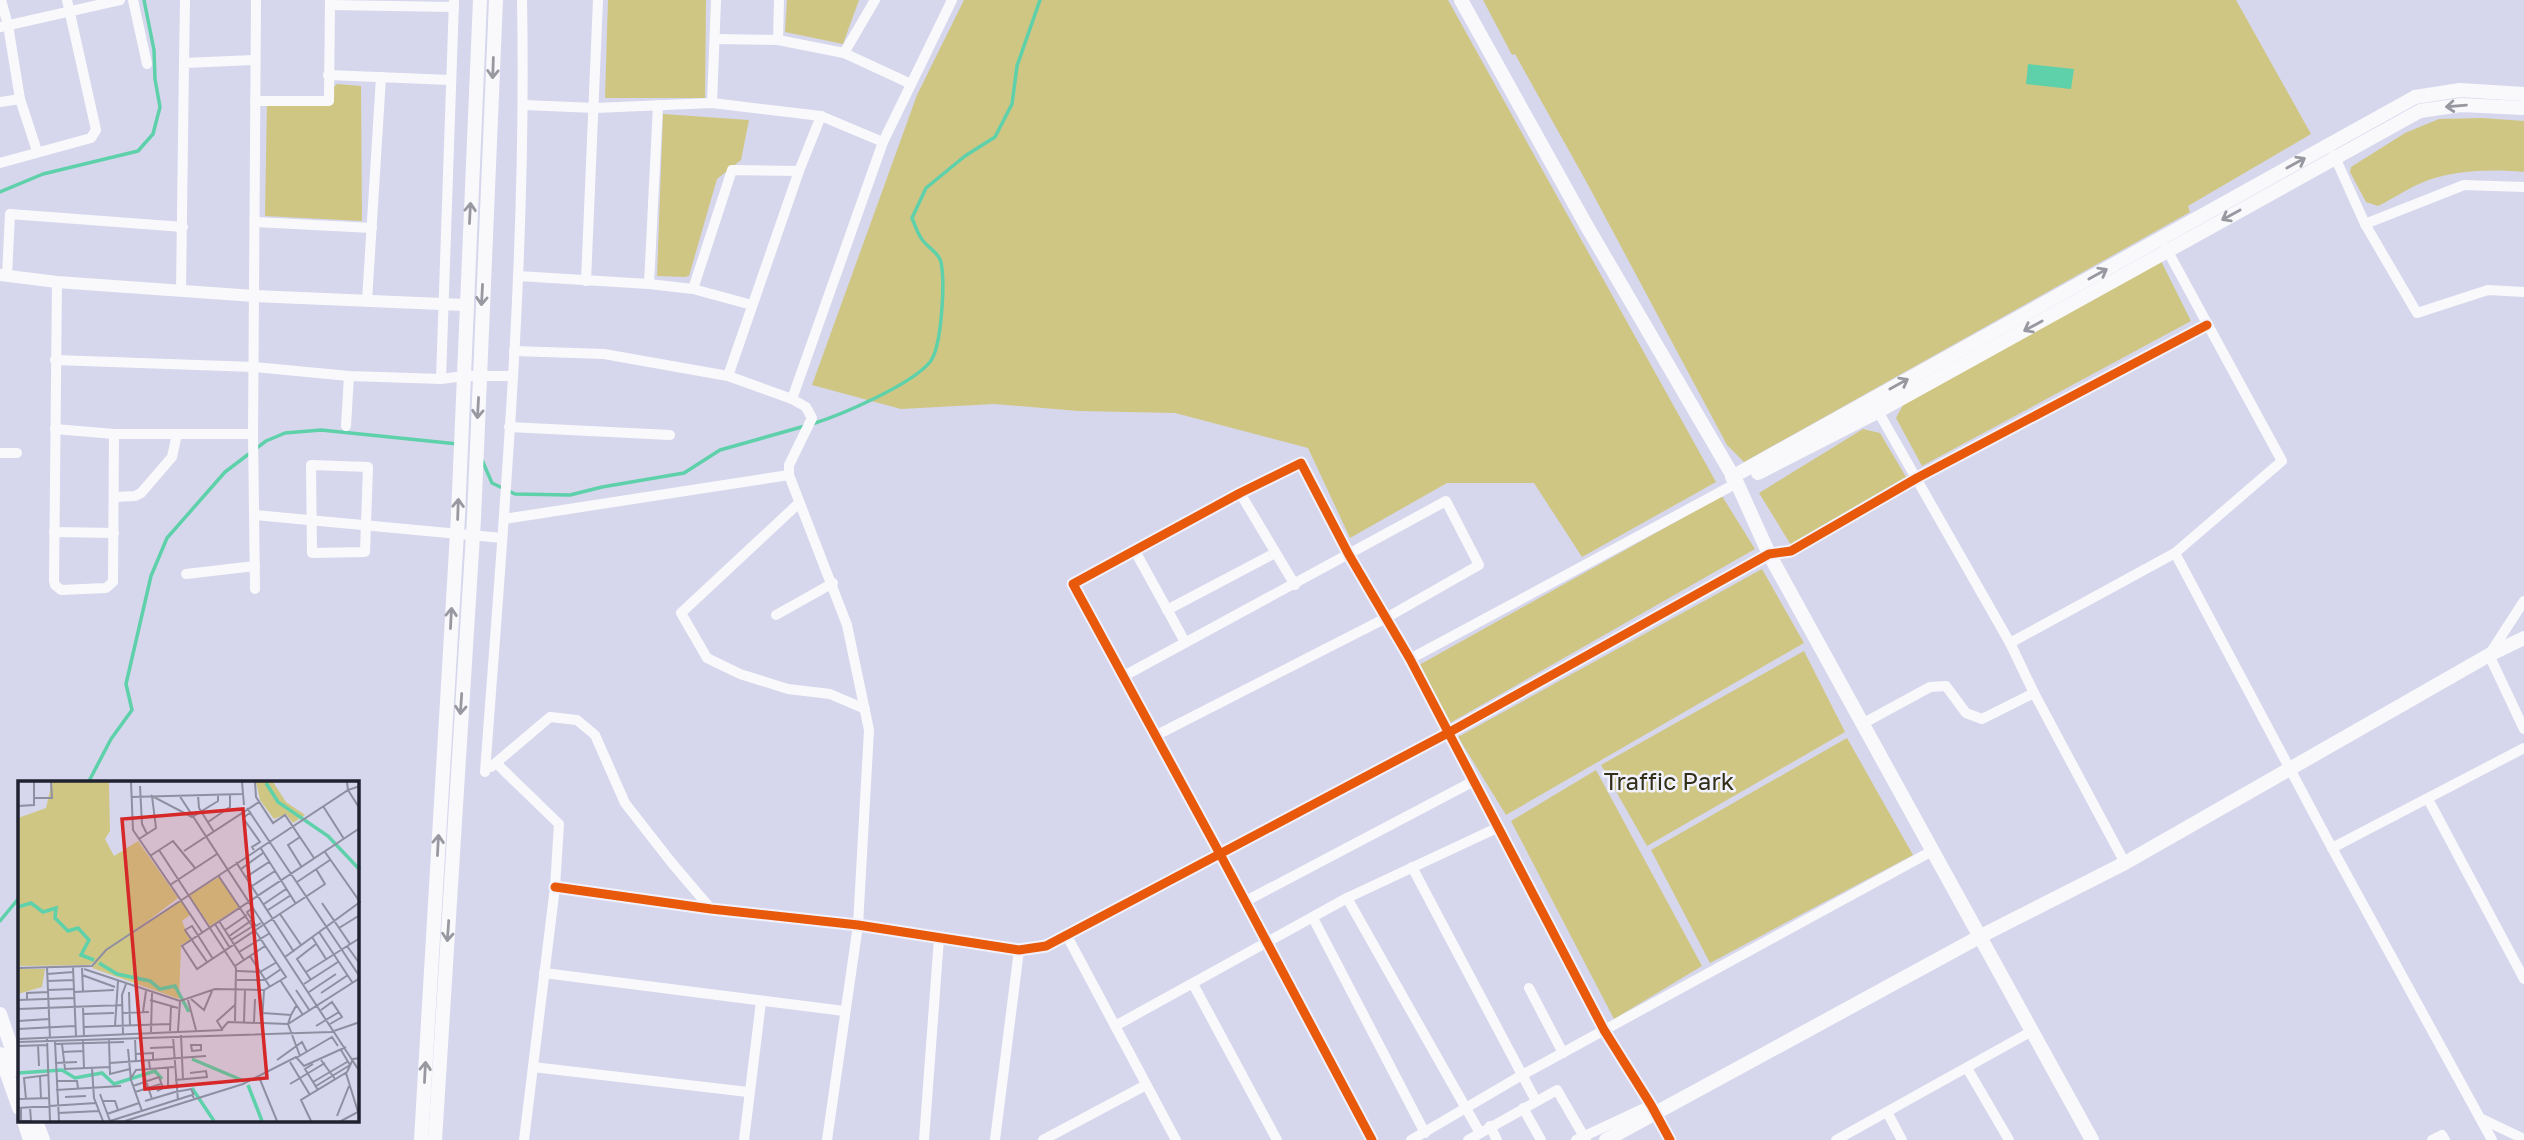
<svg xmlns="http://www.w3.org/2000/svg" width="2524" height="1140" font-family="'Golos Text',sans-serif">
<rect width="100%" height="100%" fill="#d6d7ec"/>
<g fill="#d0c684">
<path d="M608,0H706L705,98H605Z"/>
<path d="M787,0H859L843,44L785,32Z"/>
<path d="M964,0H1448L1716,482L1582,557L1534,483H1447L1350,538L1308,448L1175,413L1078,411L994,404L901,409L812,385L917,95Z"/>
<path d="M1483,0H2236L2311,134L2188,206L2190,212L1744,462L1727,445L1587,183L1515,54L1512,55Z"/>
<path d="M337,84L361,86L362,221L265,216L267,100L322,98Z"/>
<path d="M663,114L749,120L741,160L717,179L689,276L684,277L657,276Z"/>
<path d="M2482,118L2524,121V172C2493,169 2456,170 2426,181C2410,187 2394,198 2378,206L2366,202L2350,172L2351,167L2405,133L2439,119Z"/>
<path d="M2161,261L2191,321L1922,466L1896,418L1903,405Z"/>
<path d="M1863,429L1880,433L1906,477L1791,545L1759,493Z"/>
<path d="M1722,496L1755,549L1450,723L1419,665Z"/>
<path d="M1762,569L1804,643L1506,815L1458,737Z"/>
<path d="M1804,651L1845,732L1647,846L1601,765Z"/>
<path d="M1847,738L1913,855L1710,963L1651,850Z"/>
<path d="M1596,770L1702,966L1614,1019L1511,821Z"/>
</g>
<path fill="#5ed0aa" d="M2028,64L2074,69L2071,89L2026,84Z"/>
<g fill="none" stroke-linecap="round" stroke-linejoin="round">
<g stroke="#5ed0aa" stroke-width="3.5">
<path d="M0,192L43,174L138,151L153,134L160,107L155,79L154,50L144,0"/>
<path d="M812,424C841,415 911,385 930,362C942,347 945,282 941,262C939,252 926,247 921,238C917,232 915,225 912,218L926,188L965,156L995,137L1012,104L1017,66L1040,0"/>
<path d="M482,460L492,483L515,494L570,495L602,487L684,473L720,450L805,426"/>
<path d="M88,783L111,739L132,710L126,684L151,576L167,538L225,472L266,441L285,433L321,430L458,444"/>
<path d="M0,921L19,898"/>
</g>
<g stroke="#f9f9fc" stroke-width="10">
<path d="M1,0L8,25L20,99L37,151"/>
<path d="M133,0L147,64"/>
<path d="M330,5L454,7"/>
<path d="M0,27L120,0"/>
<path d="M715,39L778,40L844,53L911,84"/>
<path d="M778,40L779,0"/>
<path d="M844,53L875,0"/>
<path d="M184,63L185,0"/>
<path d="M328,75L451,80"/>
<path d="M255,101H329L330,0"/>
<path d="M0,102L20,99"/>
<path d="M712,103L716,0"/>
<path d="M524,105L595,108L712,103L821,116L883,142"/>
<path d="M2334,155L2365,224L2417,313L2488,290L2524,292"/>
<path d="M0,163L91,138L96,130L67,0"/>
<path d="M255,222L372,228"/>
<path d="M2365,224L2464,185L2524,187"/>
<path d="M7,276L10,214L183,227"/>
<path d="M518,276L649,284L693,289L752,305"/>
<path d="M586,281L598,0"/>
<path d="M57,282L54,581L55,585L61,590L106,588L113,582L114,434"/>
<path d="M649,284L658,105"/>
<path d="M693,289L732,170L799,171"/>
<path d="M181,291L184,63L254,60"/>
<path d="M367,301L381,77"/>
<path d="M514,351L604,354L728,376L792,399L806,407L812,418L789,465V475L847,625L869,730L858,925L827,1140"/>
<path d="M55,360L254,367L349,376L441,379L464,376H512"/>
<path d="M728,376L799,171L821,116"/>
<path d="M441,379L454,0"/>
<path d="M792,399L883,142L952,0"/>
<path d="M1875,406L2010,643L2034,693L2125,863"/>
<path d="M346,426L349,376"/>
<path d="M509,427L670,435"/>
<path d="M55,429L114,434H253"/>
<path d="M0,453H17"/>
<path d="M311,465L368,467L365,552L312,553Z"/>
<path d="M1240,493L1295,585"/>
<path d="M114,497L135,496L141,493L172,457L177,434"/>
<path d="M799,503L681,613L707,658L740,674L788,689L830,694L865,709"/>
<path d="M255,515L502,538"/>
<path d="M504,519L789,475"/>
<path d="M54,532L114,533"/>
<path d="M1135,551L1185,642"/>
<path d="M2175,553L2332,848L2492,1140"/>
<path d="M186,574L255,566"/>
<path d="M255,589L253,434L256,0"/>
<path d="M2524,601L2489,655L2524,729"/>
<path d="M1167,610L1275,553"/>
<path d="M776,615L833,583"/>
<path d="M2010,643L2175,553L2282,461L2166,248"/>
<path d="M1410,659L1737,483"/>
<path d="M1124,676L1446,501L1479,565L1386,618L1155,736"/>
<path d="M1862,724L1930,687L1946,686L1966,713L1982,719L2034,693"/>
<path d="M496,763L559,824L555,887L524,1140"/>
<path d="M491,767L550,717L577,720L595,735L625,803L671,862L711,909"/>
<path d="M485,772C504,515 527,258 522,0"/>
<path d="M2428,799L2524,979"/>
<path d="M2332,848L2524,748"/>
<path d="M1412,867L1536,1101"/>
<path d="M555,887L711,909L858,925L1019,950L1046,946L1448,733L1769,554L1791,551L1917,478L2207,325"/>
<path d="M1347,898L1480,1133"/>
<path d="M1244,902L1472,782"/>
<path d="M1313,918L1425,1133"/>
<path d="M1067,936L1176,1140"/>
<path d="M544,973L844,1011"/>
<path d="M1193,984L1277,1140"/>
<path d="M1529,988L1563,1053"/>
<path d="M1115,1026L1347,898L1499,827"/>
<path d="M533,1067L748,1092"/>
<path d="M1967,1068L2009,1140"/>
<path d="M1523,1108L1541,1140"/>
<path d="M1887,1112L1902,1140"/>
<path d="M2482,1119L2524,1139"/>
<path d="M1490,1126L1497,1140"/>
<path d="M744,1140L761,1002"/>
<path d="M924,1140L939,938"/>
<path d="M995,1140L1019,950"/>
<path d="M1043,1140L1146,1085"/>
<path d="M1372,1140L1220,854L1073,584L1240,493L1301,463L1349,555L1410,659L1604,1030L1651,1105L1670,1140"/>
<path d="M1411,1140L1522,1075L1932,851"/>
<path d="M1468,1140L1557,1090L1586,1140"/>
<path d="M1576,1140L1651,1105"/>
<path d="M1836,1140L2032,1031"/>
<path d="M2432,1140L2442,1135L2445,1140"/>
</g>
<path stroke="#f9f9fc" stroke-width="12" d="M0,275L57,282L254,296L465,305"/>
<g stroke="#f9f9fc" stroke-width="14">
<path d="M1461,0L1585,223L1737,483L1769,554L2092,1140"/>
<path d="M1758,473L1877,412L2420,111L2461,105L2524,108"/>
<path d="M1732,477L2415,97L2460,90L2524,94"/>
<path d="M0,1014L19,1070"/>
<path d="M0,1054L19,1108"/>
<path d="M24,1121L30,1140"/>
<path d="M36,1121L43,1140"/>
<path d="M421,1140L458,516L480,0"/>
<path d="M435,1140L474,519L496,0"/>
<path d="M1606,1140L1981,936L2125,863L2489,655L2524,638"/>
</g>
<defs>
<g id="cycleway">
<path d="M555,887L711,909L858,925L1019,950L1046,946L1448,733L1769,554L1791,551L1917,478L2207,325"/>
<path d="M1372,1140L1220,854L1073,584L1240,493L1301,463L1349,555L1410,659L1604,1030L1651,1105L1670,1140"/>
</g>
</defs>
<use href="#cycleway" stroke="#f1f2fe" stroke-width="13"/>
<use href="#cycleway" stroke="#e8590c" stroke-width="9"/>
</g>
<defs><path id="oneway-shaft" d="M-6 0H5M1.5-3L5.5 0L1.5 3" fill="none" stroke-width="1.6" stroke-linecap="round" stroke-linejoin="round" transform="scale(1.75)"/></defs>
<g stroke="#9898a0">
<use href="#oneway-shaft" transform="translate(493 68) rotate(92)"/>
<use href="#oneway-shaft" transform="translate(2456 106) rotate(175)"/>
<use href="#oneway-shaft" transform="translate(2296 163) rotate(-29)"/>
<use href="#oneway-shaft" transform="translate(470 213) rotate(-87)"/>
<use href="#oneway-shaft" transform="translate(2231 215) rotate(151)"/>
<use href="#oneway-shaft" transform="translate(2098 274) rotate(-29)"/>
<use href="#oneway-shaft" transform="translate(482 295) rotate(93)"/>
<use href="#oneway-shaft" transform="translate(2033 326) rotate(151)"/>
<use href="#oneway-shaft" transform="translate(1899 384) rotate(-29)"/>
<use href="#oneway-shaft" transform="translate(478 408) rotate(93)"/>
<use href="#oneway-shaft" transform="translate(458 509) rotate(-88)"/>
<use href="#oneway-shaft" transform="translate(451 618) rotate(-87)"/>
<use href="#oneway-shaft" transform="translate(461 704) rotate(94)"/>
<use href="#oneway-shaft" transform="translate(438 845) rotate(-87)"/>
<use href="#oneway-shaft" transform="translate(448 931) rotate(94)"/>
<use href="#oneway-shaft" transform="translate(425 1072) rotate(-87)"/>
</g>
<g text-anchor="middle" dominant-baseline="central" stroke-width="5" stroke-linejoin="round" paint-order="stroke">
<g font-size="24" fill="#322e17" stroke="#f1f2fe">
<text x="1669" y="780">Traffic Park</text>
</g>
</g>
<g transform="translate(18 781)">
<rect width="341" height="341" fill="#d6d7ec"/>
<path d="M34,1H91L92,50L87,58L96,75L120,60L160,117L72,184L0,185V37L28,27ZM238,1H255L268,21L287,34L275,42L268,33L256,38L242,19ZM201,96L221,126L192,145L171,114ZM163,120L172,134L164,140L172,159L163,164L161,218L74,187L84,173ZM0,188H27L24,206L0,213Z" fill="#d0c684"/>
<path fill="none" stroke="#5ed0aa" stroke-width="3.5" d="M248,2L260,21L310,55L342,89M0,126L13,122L25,131L38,127L37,137L50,150L60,147L71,159L63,174L76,179M81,182L99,193L132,200L142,208L157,205L171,231M174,278L226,300M0,292L44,289L57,297L84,292L96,303L137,290L144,298M230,304L244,340M174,307L196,340"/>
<path fill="none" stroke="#8e8fa1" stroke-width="2" d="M113,1L115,49L162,118M224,1L226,24M237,1L238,16L255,42L267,34L296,77M122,5L124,43L129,53M342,5L330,9L342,28M161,14L342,291M180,14L181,27L196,51M114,16L224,13M16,17H34L33,1M0,25L16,24V1M305,25L326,58M229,27L342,196M233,31L225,37L242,61L234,66L236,69M190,41L212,26V13M282,56L270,64L283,85M121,58L138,47L134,15L174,36L200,20V13M242,66L278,123M141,69L218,187L217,240M166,70L241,21M132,75L155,60L177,87M218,81L276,171M223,88L245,72M298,88L307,103L179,188L164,165L342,47M228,96L251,81M279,101L312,79M152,104L199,73M234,105L257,90M162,118L184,151M304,122L332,163M246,123L268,108M235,127L229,131L238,145L243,142M250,129L273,114M262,133L283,164M201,140L226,179M197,143L212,167M321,147L342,134M207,149L229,134M301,151L334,201M210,156L234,139M294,156L308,178M213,159L235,145M329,165L342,183M221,171L252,152M232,175L252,206M267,176L342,121L307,71M189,181L167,149L174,145L195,178M217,185L247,165M29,186L32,257M55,186L58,255M0,187L74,185L88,169L330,9L329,1M64,187L65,211M66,188L162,220L197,208L246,209L268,196L200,94M219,190L242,191L259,181M288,191L342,157M29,193L55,191M64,194L97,206M219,199H247L263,188M262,199L285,234M293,199L279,178L298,163M29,200L56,199M286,203L320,181M30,209L56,208M278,209L292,230M56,211L96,209M111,211L112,245M291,211L318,193M303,212L330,194M173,218L186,229L194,210M0,219L56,217M9,219V212L30,211M132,219L160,227M170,219L178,249M65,225L66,257M0,228L104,224M303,229L314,221L324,236L312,243M125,231L128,210M104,232L131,231M245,232L273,234L278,225M65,233L96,232M273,234L270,243L282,275M0,240L31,238M226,241L227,208M236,241L237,218M244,241L246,209M97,245L100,200M298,245L321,231M66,246L152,243M0,248L57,245M204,248L210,241L270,243L342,197M204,248L199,240L218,223M152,250L153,225M160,250L162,220M133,251L134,212M105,253L104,214L108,203M163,254L165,299M155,256L160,320M117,257L118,281M0,258L205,249M29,258L32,340M91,259L92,293L112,288M65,260L66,287M0,261L313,251L342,241M37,261L41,340M36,263L106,261M44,263L47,288L92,286M20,264L21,285M173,264H183V269L174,270ZM0,265L29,264M132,267L156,266M110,268L113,299L124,330M44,271L65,270M117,273L135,272V280M278,277L314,256L320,265M259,279L284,261L289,271M303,279L317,298M131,280L132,288L156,286M272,281L292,314M37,282L59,281M92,282L188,275M295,283L287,288L300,309M150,286V305H157M74,287L76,317L85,340M126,294L134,318M22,295L23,318M241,296L259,340M113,297L118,289L132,288M157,299L189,296L188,290L172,292M38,300H59L60,307M295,301L329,281M272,303L307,282M115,305L141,296L145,307L139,310M298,305L332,284L323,269M38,309L103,305M117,311L143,303M157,311L173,308L176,314M82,313L92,340M47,316L68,315M0,318L32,317M8,318L6,297L30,294M85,320H97L100,329M127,320L157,311M0,327L78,322M3,327V340H13L12,326M40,332L81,330M89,333L121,322M319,335L331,305M92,340L174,314L176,317M107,340L225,303L278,276L286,285L328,266M293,340L283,319L329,291L335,278L342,277M323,340L340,331L328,292"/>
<path fill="#d62828" fill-opacity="0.15" stroke="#d62828" stroke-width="3.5" d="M225,28L249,297L127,308L104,38Z"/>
<rect width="341" height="341" fill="none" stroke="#212230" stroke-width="3.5"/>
</g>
</svg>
